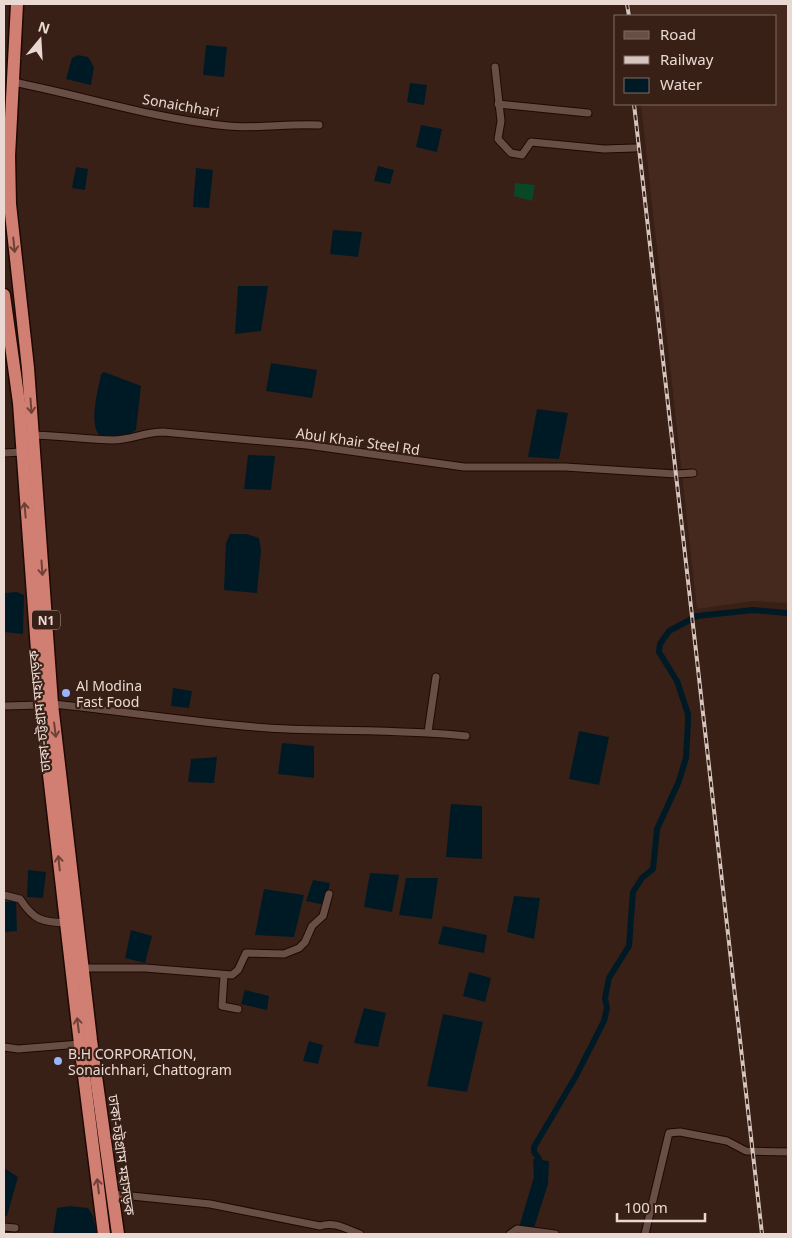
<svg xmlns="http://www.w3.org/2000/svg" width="792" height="1238" font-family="'Noto Sans','Noto Sans Bengali',sans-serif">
<rect width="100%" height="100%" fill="#382017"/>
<path fill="#46291e" d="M630,4H788V603L752,601L697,609L641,104H776V16H632Z"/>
<path fill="#094827" d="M515,183L535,185L532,201L514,196Z"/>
<g fill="#001a25">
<path d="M206,45L227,47L224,77L203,75Z"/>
<path d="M78,55L88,57L94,67L91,85L66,79L72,58Z"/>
<path d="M410,83L427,85L424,105L407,102Z"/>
<path d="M421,125L442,129L437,152L416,147Z"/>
<path d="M378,166L394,170L390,184L374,181Z"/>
<path d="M76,167L88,169L85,190L72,188Z"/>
<path d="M196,168L213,170L209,208L193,207Z"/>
<path d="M333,230L362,232L358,257L330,254Z"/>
<path d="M238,286H268L261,331L235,334Z"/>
<path d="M271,363L317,370L312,398L266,391Z"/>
<path d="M104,372L141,386L136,430L127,436L99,435C89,421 98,391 101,374Z"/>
<path d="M537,409L568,413L559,459L528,457Z"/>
<path d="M248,455L275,456L271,490L244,489Z"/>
<path d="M246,534L259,538L261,550L257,593L224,590L226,543L230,534Z"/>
<path d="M4,593L17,592L24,595L23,634L4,632Z"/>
<path d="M173,688L192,691L189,708L171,706Z"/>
<path d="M579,731L609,737L599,785L569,779Z"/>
<path d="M282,743L314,746V778L278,774Z"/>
<path d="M217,757L214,783L188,782L191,759Z"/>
<path d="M451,804L482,806V859L446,857Z"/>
<path d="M28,870L46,872L43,898L27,897Z"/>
<path d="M370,873L399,875L392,912L364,907Z"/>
<path d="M406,878H438L432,919L399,915Z"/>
<path d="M313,880L330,883L325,905L306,901Z"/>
<path d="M264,889L304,895L294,937L255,935Z"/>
<path d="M514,896L540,898L534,939L507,932Z"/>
<path d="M16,901L17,931L4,932V902Z"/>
<path d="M443,926L487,935L484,953L438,944Z"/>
<path d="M131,930L152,936L145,963L125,958Z"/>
<path d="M469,972L491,978L485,1002L463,996Z"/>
<path d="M245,990L269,996L267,1010L241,1004Z"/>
<path d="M364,1008L386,1013L378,1047L354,1043Z"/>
<path d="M443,1014L483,1022L467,1092L427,1086Z"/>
<path d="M309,1041L323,1045L318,1064L303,1061Z"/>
<path d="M533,1159L549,1161L548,1184L532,1234H517L534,1177Z"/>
<path d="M4,1168L18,1177L7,1216H4Z"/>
<path d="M70,1206L88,1208L93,1216L97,1234H53L57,1208Z"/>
</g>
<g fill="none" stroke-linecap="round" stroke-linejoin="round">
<path stroke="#001a25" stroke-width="6" d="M540,1166L539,1159L534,1152V1147L576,1076L604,1021L607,1008L605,998L609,978L629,946L633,892L642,878L653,869L657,829L679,781L686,758L688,722V714L677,681L659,652L660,644L669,631L697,616L753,610L787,613"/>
<defs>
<g id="street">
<path d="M495,67L501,121L498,139L511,153L522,155L531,142L604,149L635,148"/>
<path d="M13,82C84,96 155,119 228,126C258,129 289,123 319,125"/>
<path d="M498,104L588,113"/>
<path d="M31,435C59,435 86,440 113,440C130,440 145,432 163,432L307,445L464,467H565L676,474L693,473"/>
<path d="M4,453L22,452"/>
<path d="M52,704C124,711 196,723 268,728C334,732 400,729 466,736"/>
<path d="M4,706L41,705"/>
<path d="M428,732L436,677"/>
<path d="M4,895L20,899C34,920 41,922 66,923"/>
<path d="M83,968H145L232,975L238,970L246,953L284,954L299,948L305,942L312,926L323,916L329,894"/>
<path d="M224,975L222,1006L238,1009"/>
<path d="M4,1047L18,1049L80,1044"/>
<path d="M112,1194L210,1204L320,1226C335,1221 346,1229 360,1234"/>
<path d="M4,1227L15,1228"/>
<path d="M510,1234L517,1229L555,1234"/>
<path d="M645,1234L669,1133L680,1132L727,1141L746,1151L788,1152"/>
</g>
<g id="highway">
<path d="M17,4L9,156L10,204L28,368L52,704L91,1040L118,1234"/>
<path d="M4,295L19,403L41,705L80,1044L104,1234"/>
</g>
</defs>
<use href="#street" stroke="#1e0903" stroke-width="9"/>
<use href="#highway" stroke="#1e0903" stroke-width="15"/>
<use href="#street" stroke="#694e45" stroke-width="7"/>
<use href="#highway" stroke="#d17e73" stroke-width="12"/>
<defs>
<g id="rail">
<path d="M627,4L629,16"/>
<path d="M634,104L762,1234"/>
</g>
</defs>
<use href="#rail" stroke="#d6c5be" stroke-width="4"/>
<use href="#rail" stroke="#382017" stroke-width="2" stroke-dasharray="5.5" stroke-linecap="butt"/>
</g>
<defs><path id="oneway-shaft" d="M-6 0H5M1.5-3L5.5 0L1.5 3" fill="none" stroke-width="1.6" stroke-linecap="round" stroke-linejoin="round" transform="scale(1.25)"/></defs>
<g stroke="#6e4137">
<use href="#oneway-shaft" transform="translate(14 245) rotate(84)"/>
<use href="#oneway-shaft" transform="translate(31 406) rotate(86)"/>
<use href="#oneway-shaft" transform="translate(25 510) rotate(-95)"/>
<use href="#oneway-shaft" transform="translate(42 568) rotate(86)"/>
<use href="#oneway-shaft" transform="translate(55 730) rotate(83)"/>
<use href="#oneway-shaft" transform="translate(59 863) rotate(-96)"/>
<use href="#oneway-shaft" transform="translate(78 1025) rotate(-97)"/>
<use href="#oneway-shaft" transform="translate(98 1186) rotate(-97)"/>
</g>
<g fill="#98b5fd" stroke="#382017" stroke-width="2">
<circle cx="66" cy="693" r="5"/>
<circle cx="58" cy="1061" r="5"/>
</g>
<g text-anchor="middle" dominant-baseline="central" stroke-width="4.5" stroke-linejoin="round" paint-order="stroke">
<rect fill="#382017" stroke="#b5a29b" stroke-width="1" x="32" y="610.5" width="28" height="19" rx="4"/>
<g font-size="12" font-weight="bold" fill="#ead9d3">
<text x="46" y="620">N1</text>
</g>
<g font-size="14" fill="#ead9d3" stroke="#382017">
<text transform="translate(181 105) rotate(10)">Sonaichhari</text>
<text transform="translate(358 441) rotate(8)">Abul Khair Steel Rd</text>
<text transform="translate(39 711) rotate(-96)">ঢাকা-চট্টগ্রাম মহাসড়ক</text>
<text transform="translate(122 1155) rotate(82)">ঢাকা-চট্টগ্রাম মহাসড়ক</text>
</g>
<g font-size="14" fill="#ead9d3" stroke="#382017" text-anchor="start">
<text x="76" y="685">Al Modina<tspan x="76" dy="16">Fast Food</tspan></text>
<text x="68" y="1053">B.H CORPORATION,<tspan x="68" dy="16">Sonaichhari, Chattogram</tspan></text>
</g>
</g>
<rect width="792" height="1238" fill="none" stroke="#ead9d3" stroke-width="10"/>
<rect x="614" y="15" width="162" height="90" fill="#382017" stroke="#7f6a62"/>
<rect x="624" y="31" width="25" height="8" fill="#694e45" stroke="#7f6a62"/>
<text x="660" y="40" font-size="15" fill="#ead9d3">Road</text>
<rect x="624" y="56" width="25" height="8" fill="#d6c5be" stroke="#7f6a62"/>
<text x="660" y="65" font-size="15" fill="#ead9d3">Railway</text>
<rect x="624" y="78" width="25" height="15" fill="#001a25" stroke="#7f6a62"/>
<text x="660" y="90" font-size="15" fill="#ead9d3">Water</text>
<g transform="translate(40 40) rotate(18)" stroke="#382017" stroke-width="4" paint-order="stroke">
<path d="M0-4L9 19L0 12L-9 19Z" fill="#ead9d3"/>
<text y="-8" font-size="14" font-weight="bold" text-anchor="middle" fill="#ead9d3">N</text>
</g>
<path d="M617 1213v8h88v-8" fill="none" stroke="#ead9d3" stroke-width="2.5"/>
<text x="624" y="1213" font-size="15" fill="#ead9d3" stroke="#382017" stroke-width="4" paint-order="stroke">100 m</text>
</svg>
